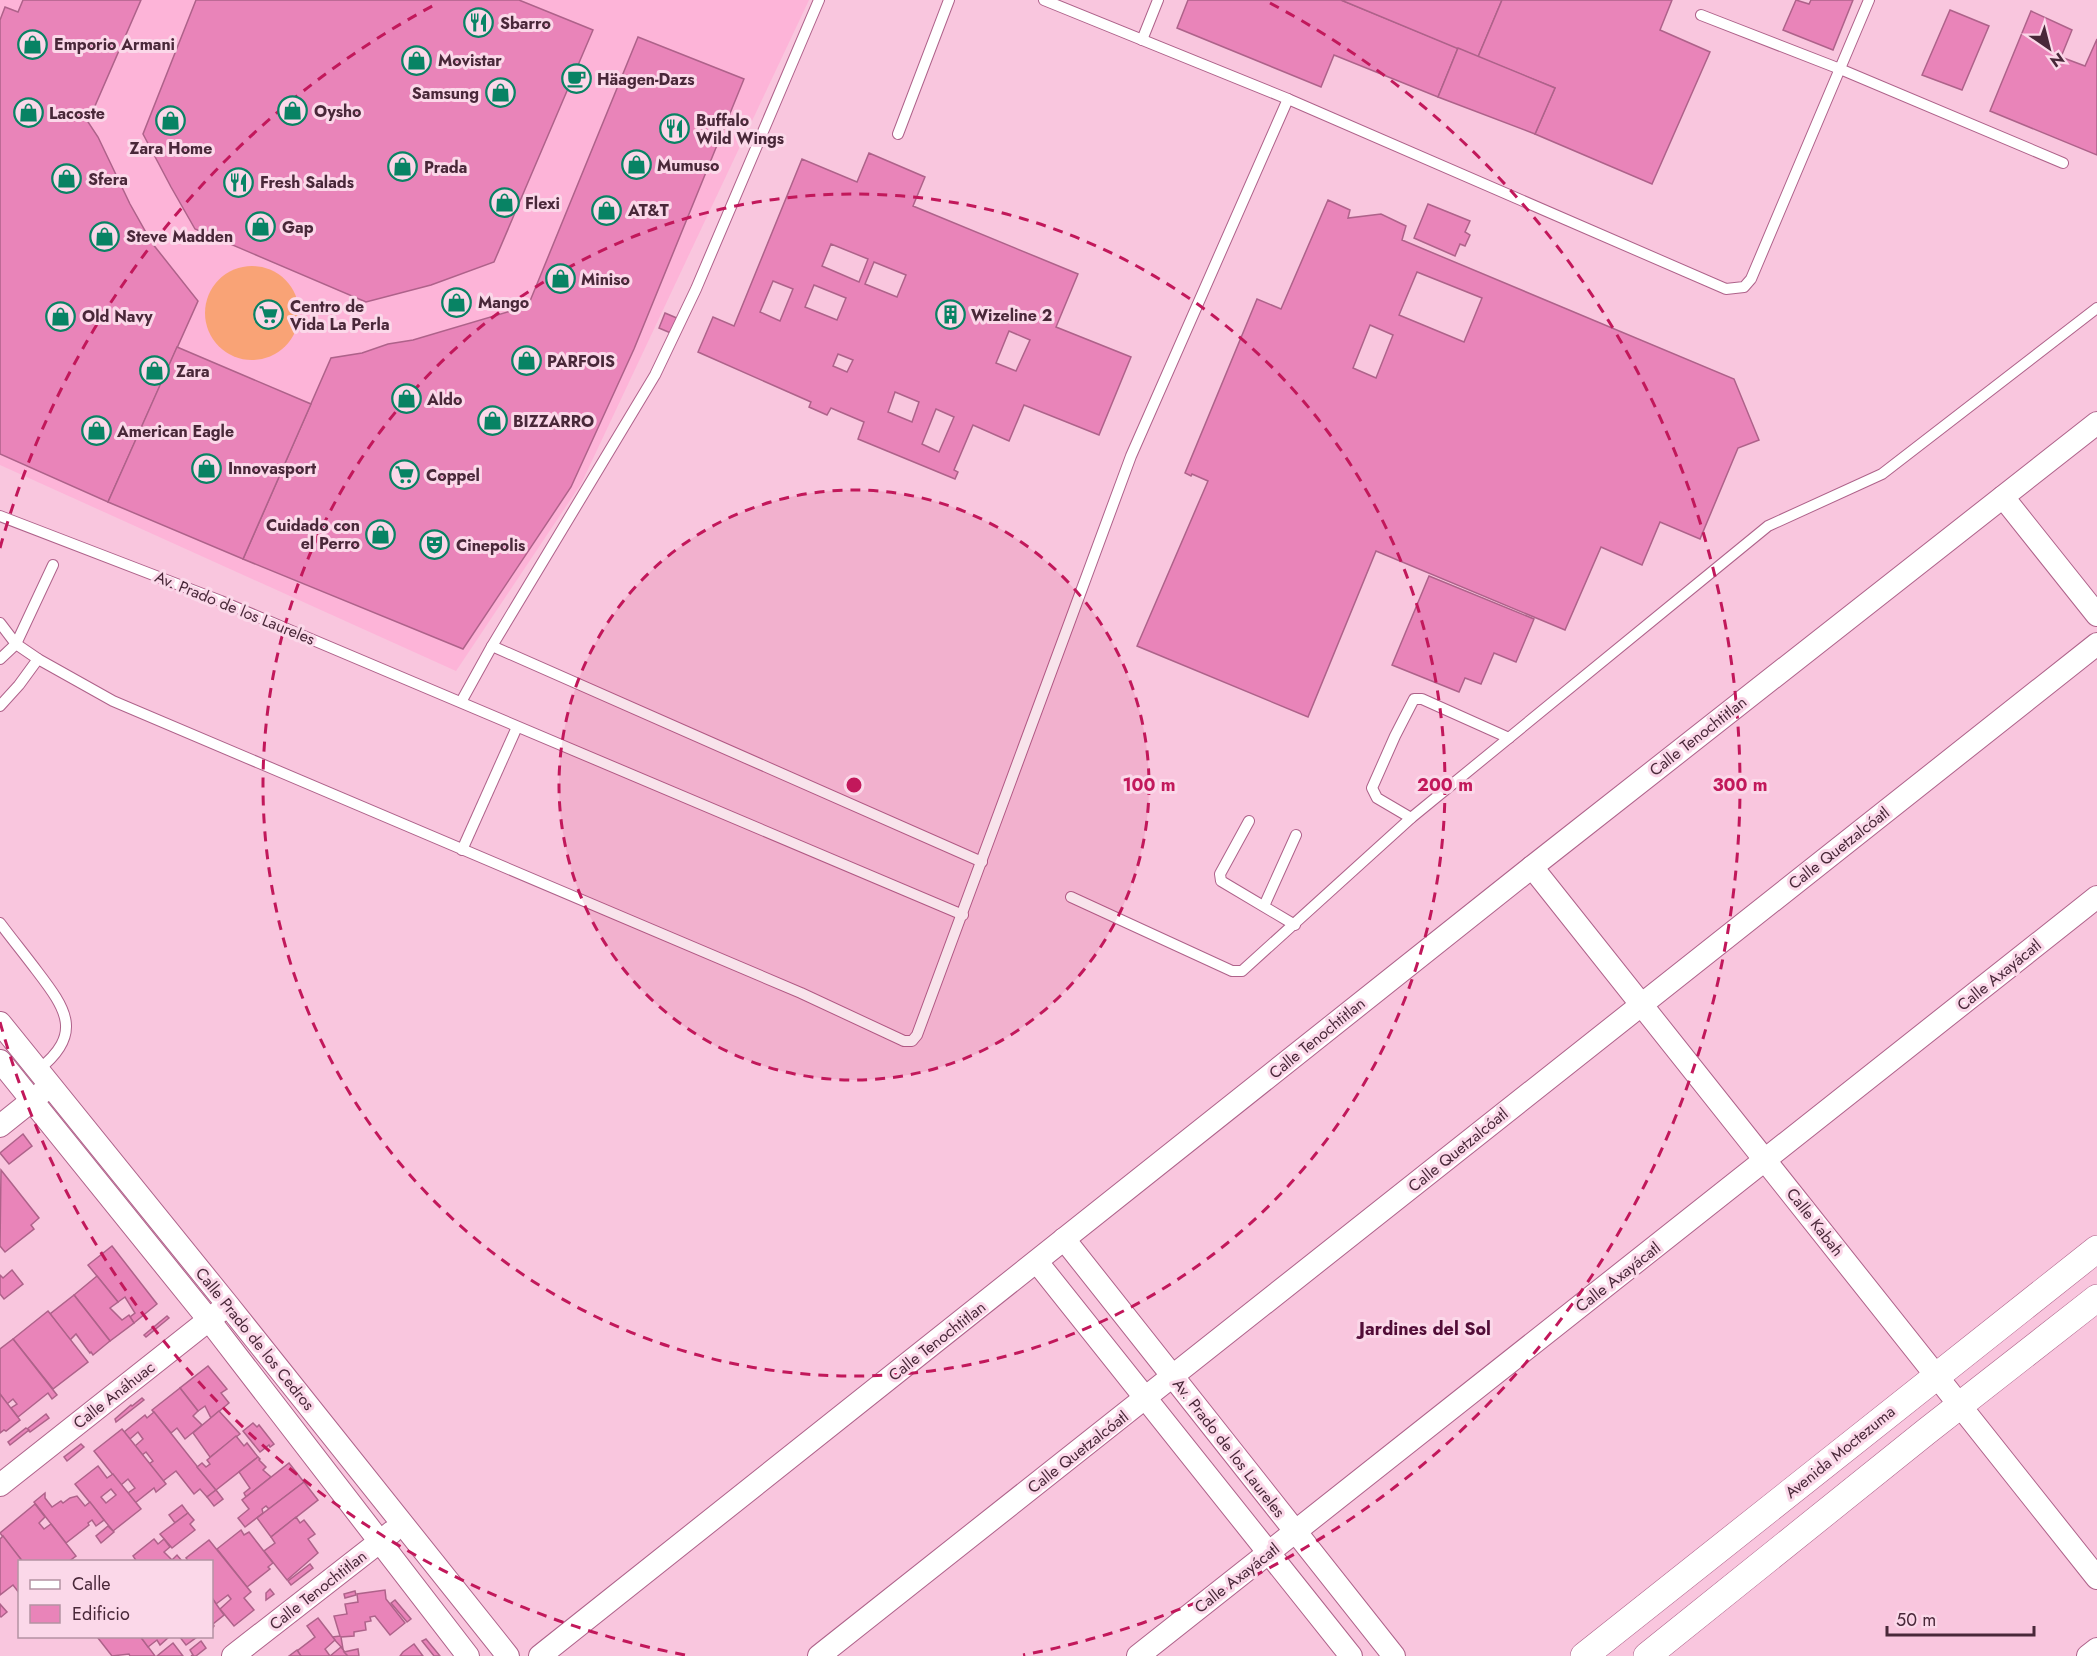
<svg xmlns="http://www.w3.org/2000/svg" width="2097" height="1656" font-family="Jost,sans-serif">
<rect width="100%" height="100%" fill="#f9c6de"/>
<path fill="#fdb4d8" d="M0,0H809L581,484L456,671L0,465Z"/>
<circle fill="#f9a376" cx="252" cy="313" r="47"/>
<g fill="#e984b9" stroke="#ae628a" stroke-width="1.5" fill-rule="evenodd">
<path d="M23,0H141L88,122L98,137L130,204L152,243L198,301L108,502L0,454V20L5,7L18,12Z"/>
<path d="M196,0H519L593,30L494,262L431,285L366,302L195,229L171,187L143,134Z"/>
<path d="M1188,0H1341L1458,48L1438,97L1334,55L1321,87L1177,28Z"/>
<path d="M1341,0H1502L1478,57Z"/>
<path d="M1502,0H1672L1660,30L1710,52L1652,184L1535,134L1555,88L1478,57Z"/>
<path d="M1796,0L1809,4L1811,0H1853L1833,50L1783,30Z"/>
<path d="M1950,10L1989,26L1962,90L1922,75Z"/>
<path d="M2031,11L2072,30L2061,57L2085,66L2097,39V155L1990,111Z"/>
<path d="M638,37L744,79L634,349L571,487L463,649L243,559L331,358L362,353L388,344L413,340L528,306Z"/>
<path d="M1458,48L1555,88L1535,134L1438,97Z"/>
<path d="M869,153L925,177L913,206L1078,274L1056,327L1131,357L1099,435L1024,405L1009,441L973,425L954,470L958,472L955,479L858,439L864,422L831,408L827,415L809,407L811,402L698,352L713,317L734,326L802,159L857,182ZM831,244L868,259L859,282L822,266ZM874,262L906,275L897,297L865,284ZM773,281L793,289L780,321L760,312ZM814,285L846,298L837,320L805,307ZM1009,331L1030,340L1016,371L996,363ZM838,354L853,360L847,372L833,366ZM895,392L919,402L912,422L888,412ZM936,409L954,417L939,452L922,444Z"/>
<path d="M1328,200L1350,210L1348,218L1381,214L1406,226L1402,240L1734,379L1759,440L1738,448L1700,539L1660,522L1642,565L1601,547L1565,630L1376,551L1308,717L1137,646L1208,481L1192,474L1191,476L1185,473L1257,299L1281,309ZM1417,272L1482,298L1464,342L1399,315ZM1370,325L1393,335L1376,378L1353,368Z"/>
<path d="M1428,204L1470,221L1465,232L1470,235L1465,246L1460,244L1455,256L1414,238Z"/>
<path d="M665,313L679,319L673,334L659,328Z"/>
<path d="M177,347L311,404L243,559L108,502Z"/>
<path d="M1429,576L1534,619L1516,662L1494,653L1481,684L1465,678L1459,692L1392,665Z"/>
<path d="M23,1134L32,1146L9,1164L0,1153Z"/>
<path d="M1,1170L39,1218L31,1225L34,1229L5,1252L0,1246Z"/>
<path d="M112,1246L157,1304L134,1323L130,1317L135,1313L125,1297L118,1302L88,1265Z"/>
<path d="M12,1270L23,1284L4,1299L0,1294V1275L3,1278Z"/>
<path d="M97,1276L118,1302L110,1308L122,1320L129,1315L134,1323L110,1341L74,1295Z"/>
<path d="M74,1295L110,1341L93,1355L91,1352L90,1353L76,1334L70,1340L50,1314Z"/>
<path d="M48,1311L88,1362L53,1389L13,1339Z"/>
<path d="M167,1316L169,1318L146,1337L144,1335Z"/>
<path d="M13,1339L57,1395L52,1399L48,1393L18,1417L11,1408L17,1404L13,1399L7,1404L0,1394V1349Z"/>
<path d="M208,1366L227,1389L221,1393L229,1403L211,1418L205,1406L198,1411L180,1388Z"/>
<path d="M180,1388L198,1411L193,1416L202,1425L185,1439L177,1428L171,1433L152,1410Z"/>
<path d="M0,1394L20,1420L6,1431L4,1430L0,1433Z"/>
<path d="M142,1398L144,1400L116,1422L115,1419L131,1405L132,1406Z"/>
<path d="M219,1411L240,1434L210,1457L193,1433Z"/>
<path d="M154,1412L216,1490L207,1497L200,1489L194,1494L176,1471L163,1481L149,1464L153,1461L146,1452L142,1455L135,1446L143,1439L138,1432L130,1439L124,1432L145,1415L147,1418Z"/>
<path d="M46,1414L49,1418L30,1432L27,1429Z"/>
<path d="M253,1423L257,1427L259,1425L274,1444L270,1447L269,1445L260,1452L243,1431Z"/>
<path d="M26,1428L29,1430L10,1445L8,1442Z"/>
<path d="M122,1429L166,1484L156,1492L154,1488L135,1503L128,1493L135,1488L128,1479L121,1485L94,1451Z"/>
<path d="M236,1436L244,1446L247,1443L258,1457L216,1490L197,1467L202,1463L206,1467L210,1464L207,1460Z"/>
<path d="M81,1444L84,1447L67,1461L64,1457Z"/>
<path d="M258,1457L260,1459L259,1460L266,1467L263,1470L271,1477L246,1497L244,1493L250,1488L239,1472Z"/>
<path d="M289,1463L304,1482L269,1509L266,1506L262,1509L263,1513L245,1527L238,1518L249,1509L242,1500Z"/>
<path d="M98,1466L107,1478L113,1474L141,1509L113,1531L75,1484ZM111,1489L116,1495L106,1503L101,1497Z"/>
<path d="M304,1482L318,1500L271,1537L257,1518Z"/>
<path d="M216,1490L223,1499L214,1506L207,1497Z"/>
<path d="M45,1493V1498L52,1507L61,1501L63,1503L70,1498L77,1496L85,1506L90,1502L104,1520L96,1526L92,1520L88,1523L89,1525L66,1543L34,1502Z"/>
<path d="M35,1504L45,1517L39,1523L44,1529L51,1524L76,1556L68,1562H23L0,1533Z"/>
<path d="M182,1505L188,1513L175,1523L169,1515Z"/>
<path d="M188,1513L194,1520L190,1524L195,1530L172,1548L160,1534Z"/>
<path d="M296,1517L300,1523L304,1520L315,1534L308,1539L318,1553L287,1580L264,1551L275,1543L271,1537Z"/>
<path d="M108,1526L114,1532L101,1543L96,1536Z"/>
<path d="M241,1530L244,1535L249,1532L273,1563L268,1567L270,1569L247,1587L217,1549Z"/>
<path d="M3,1536L23,1562H20V1594L13,1585L0,1595V1539Z"/>
<path d="M154,1539L158,1544L164,1539L170,1547L164,1552L172,1560L177,1555L182,1561L137,1562L133,1556Z"/>
<path d="M209,1540L251,1592L244,1598L254,1610L234,1626L220,1609L231,1599L228,1595L216,1604L212,1598V1562H189L186,1558Z"/>
<path d="M310,1564L313,1568L291,1585L288,1581Z"/>
<path d="M270,1589L274,1594L266,1600V1593Z"/>
<path d="M385,1590L386,1599L405,1623L390,1635L375,1616L370,1617L371,1621L365,1622L366,1630L354,1632V1636L341,1637L343,1649L332,1637L340,1636L334,1616L347,1614L345,1604L358,1602L357,1594Z"/>
<path d="M355,1591L356,1595L345,1598L344,1594Z"/>
<path d="M212,1598L224,1615L213,1624L214,1626L212,1629Z"/>
<path d="M395,1600L411,1619L407,1622L391,1603Z"/>
<path d="M0,1604L7,1612L1,1617L0,1616Z"/>
<path d="M318,1618L335,1640L325,1649L330,1656L341,1647L348,1656H301L297,1651L315,1637L307,1626Z"/>
<path d="M100,1636H140L155,1656H130L129,1654L112,1656L98,1638Z"/>
<path d="M140,1636H170L160,1645L157,1640L148,1647Z"/>
<path d="M179,1636H197V1637L186,1645Z"/>
<path d="M426,1639L440,1656H434L422,1641Z"/>
<path d="M201,1641L206,1648L196,1656H191L193,1655L190,1650Z"/>
<path d="M173,1643L183,1656H157Z"/>
<path d="M414,1644L423,1656H400L403,1652Z"/>
<path d="M358,1649L359,1656H348L344,1652Z"/>
<path d="M297,1650L301,1656H289Z"/>
</g>
<g fill="none" stroke-linecap="round" stroke-linejoin="round">
<defs>
<g id="service">
<path d="M819,0L696,289L655,375L492,646L982,862"/>
<path d="M1044,0L1288,99L1726,289L1744,287L1751,279L1869,0"/>
<path d="M1701,15L1840,69L2063,163"/>
<path d="M1142,40L1158,0"/>
<path d="M898,134L949,0"/>
<path d="M0,516L221,601L963,915"/>
<path d="M0,623L16,644L38,659L113,701L801,993L904,1041H912L917,1035L1131,456L1288,99"/>
<path d="M0,659L16,644L53,565"/>
<path d="M461,702L492,646"/>
<path d="M0,706L19,685L38,659"/>
<path d="M1411,818L1377,798L1372,788L1395,736L1414,699H1422L1509,738"/>
<path d="M1249,821L1220,874L1221,881L1295,925"/>
<path d="M462,850L517,727"/>
<path d="M1071,897L1232,971H1242L1411,818L1768,526L1882,474L2097,308"/>
<path d="M1264,906L1296,835"/>
<path d="M0,923C12,939 25,955 37,971C66,1009 84,1034 38,1070"/>
</g>
<g id="minor">
<path d="M2003,497L2097,615"/>
<path d="M1532,867L2097,1578"/>
<path d="M0,1023L228,1305L508,1656"/>
<path d="M0,1061L209,1320L468,1656"/>
<path d="M0,1126L45,1090"/>
<path d="M1064,1239L1394,1656"/>
<path d="M1037,1262L1351,1656"/>
<path d="M0,1485L220,1311"/>
<path d="M233,1656L392,1532"/>
<path d="M540,1656L1532,867L2097,423"/>
<path d="M819,1656L2097,644"/>
<path d="M1138,1656L2097,897"/>
<path d="M2088,1656L2097,1649"/>
</g>
<g id="tertiary">
<path d="M1584,1656L2097,1249"/>
<path d="M1647,1656L1927,1431L2097,1298"/>
</g>
</defs>
<use href="#service" stroke="#ae628a" stroke-width="12"/>
<use href="#minor" stroke="#ae628a" stroke-width="24"/>
<use href="#tertiary" stroke="#ae628a" stroke-width="28"/>
<use href="#service" stroke="#fff" stroke-width="10"/>
<use href="#minor" stroke="#fff" stroke-width="22"/>
<use href="#tertiary" stroke="#fff" stroke-width="27"/>
</g>
<circle cx="854" cy="785" r="295" fill="#c2185b" fill-opacity=".12"/>
<g fill="none" stroke="#c2185b" stroke-width="3" stroke-dasharray="10 8">
<circle cx="854" cy="785" r="295"/>
<circle cx="854" cy="785" r="591"/>
<path d="M685 1655A886 886 0 0 1 0 1022M0 548A886 886 0 0 1 438 3M1270 3A886 886 0 0 1 1023 1655"/>
</g>
<defs>
<symbol id="restaurant-ring" viewBox="-11 -11 22 22"><circle r="9.5" fill="#fbd8e9" stroke="#088364" stroke-width="1.5"/><path d="M-5-6h1v4h1v-4h1v4h1v-4h1v5L-1.5 .5V6h-2V.5L-5-1ZM5-6V6H3V1.5H1.5Q1.5-4 5-6Z" fill="#088364"/></symbol>
<symbol id="shop-ring" viewBox="-11 -11 22 22"><circle r="9.5" fill="#fbd8e9" stroke="#088364" stroke-width="1.5"/><path d="M-5-2.5h2.3a2.7 3.5 0 0 1 5.4 0H5L5.5 6h-11ZM-1.5-2.5h3a1.5 2.3 0 0 0-3 0Z" fill="#088364"/></symbol>
<symbol id="cafe-ring" viewBox="-11 -11 22 22"><circle r="9.5" fill="#fbd8e9" stroke="#088364" stroke-width="1.5"/><path d="M-5.5-4.5H6V0H3Q3 3.5 0 3.5H-2.5Q-5.5 3.5-5.5 0ZM3-3.2v2h1.7v-2ZM-6 4.5H4V6H-6Z" fill="#088364"/></symbol>
<symbol id="supermarket-ring" viewBox="-11 -11 22 22"><circle r="9.5" fill="#fbd8e9" stroke="#088364" stroke-width="1.5"/><path d="M-6-5.5h2.5l.6 2H6L4.5 2H-2.5L-4.4-4H-6ZM-1.5 3.2a1.3 1.3 0 1 0 .1 0ZM3 3.2a1.3 1.3 0 1 0 .1 0Z" fill="#088364"/></symbol>
<symbol id="building-ring" viewBox="-11 -11 22 22"><circle r="9.5" fill="#fbd8e9" stroke="#088364" stroke-width="1.5"/><path d="M-4-6H4V6H1V3H-1V6H-4ZM-2.5-4.3h1.7v1.8h-1.7ZM.8-4.3h1.7v1.8H.8ZM-2.5-1h1.7V.8h-1.7ZM.8-1h1.7V.8H.8Z" fill="#088364"/></symbol>
<symbol id="theatre-ring" viewBox="-11 -11 22 22"><circle r="9.5" fill="#fbd8e9" stroke="#088364" stroke-width="1.5"/><path d="M-5-5.5Q0-4 5-5.5V0Q5 5 0 6Q-5 5-5 0ZM-3.3-2.5H-1v1.5H-3.3ZM1-2.5H3.3v1.5H1ZM-2.8 1Q0 5.5 2.8 1Z" fill="#088364"/></symbol>
</defs>
<g fill-rule="evenodd">
<use href="#restaurant-ring" x="462" y="6" width="33" height="33"/>
<use href="#shop-ring" x="16" y="28" width="33" height="33"/>
<use href="#shop-ring" x="400" y="44" width="33" height="33"/>
<use href="#cafe-ring" x="560" y="62" width="33" height="33"/>
<use href="#shop-ring" x="484" y="76" width="33" height="33"/>
<use href="#shop-ring" x="276" y="94" width="33" height="33"/>
<use href="#shop-ring" x="12" y="96" width="33" height="33"/>
<use href="#shop-ring" x="154" y="104" width="33" height="33"/>
<use href="#restaurant-ring" x="658" y="112" width="33" height="33"/>
<use href="#shop-ring" x="620" y="148" width="33" height="33"/>
<use href="#shop-ring" x="386" y="150" width="33" height="33"/>
<use href="#shop-ring" x="50" y="162" width="33" height="33"/>
<use href="#restaurant-ring" x="222" y="166" width="33" height="33"/>
<use href="#shop-ring" x="488" y="186" width="33" height="33"/>
<use href="#shop-ring" x="590" y="194" width="33" height="33"/>
<use href="#shop-ring" x="244" y="210" width="33" height="33"/>
<use href="#shop-ring" x="88" y="220" width="33" height="33"/>
<use href="#shop-ring" x="544" y="262" width="33" height="33"/>
<use href="#shop-ring" x="440" y="286" width="33" height="33"/>
<use href="#supermarket-ring" x="252" y="298" width="33" height="33"/>
<use href="#building-ring" x="934" y="298" width="33" height="33"/>
<use href="#shop-ring" x="44" y="300" width="33" height="33"/>
<use href="#shop-ring" x="510" y="344" width="33" height="33"/>
<use href="#shop-ring" x="138" y="354" width="33" height="33"/>
<use href="#shop-ring" x="390" y="382" width="33" height="33"/>
<use href="#shop-ring" x="476" y="404" width="33" height="33"/>
<use href="#shop-ring" x="80" y="414" width="33" height="33"/>
<use href="#shop-ring" x="190" y="452" width="33" height="33"/>
<use href="#supermarket-ring" x="388" y="458" width="33" height="33"/>
<use href="#shop-ring" x="364" y="518" width="33" height="33"/>
<use href="#theatre-ring" x="418" y="528" width="33" height="33"/>
</g>
<g text-anchor="middle" dominant-baseline="central" stroke-width="6" stroke-linejoin="round" paint-order="stroke">
<g font-size="16" font-weight="bold" fill="#492839" stroke="#fbd8e9" text-anchor="start">
<text x="500" y="23">Sbarro</text>
<text x="54" y="44">Emporio Armani</text>
<text x="438" y="60">Movistar</text>
<text x="597" y="79">Häagen-Dazs</text>
<text x="479" y="93" text-anchor="end">Samsung</text>
<text x="314" y="111">Oysho</text>
<text x="49" y="113">Lacoste</text>
<text x="696" y="120">Buffalo<tspan x="696" dy="18">Wild Wings</tspan></text>
<text x="171" y="148" text-anchor="middle">Zara Home</text>
<text x="657" y="165">Mumuso</text>
<text x="424" y="167">Prada</text>
<text x="88" y="179">Sfera</text>
<text x="260" y="182">Fresh Salads</text>
<text x="525" y="203">Flexi</text>
<text x="628" y="210">AT&amp;T</text>
<text x="282" y="227">Gap</text>
<text x="126" y="236">Steve Madden</text>
<text x="581" y="279">Miniso</text>
<text x="478" y="302">Mango</text>
<text x="290" y="306">Centro de<tspan x="290" dy="18">Vida La Perla</tspan></text>
<text x="971" y="315">Wizeline 2</text>
<text x="82" y="316">Old Navy</text>
<text x="547" y="361">PARFOIS</text>
<text x="176" y="371">Zara</text>
<text x="427" y="399">Aldo</text>
<text x="513" y="421">BIZZARRO</text>
<text x="117" y="431">American Eagle</text>
<text x="228" y="468">Innovasport</text>
<text x="426" y="475">Coppel</text>
<text x="360" y="525" text-anchor="end">Cuidado con<tspan x="360" dy="18">el Perro</tspan></text>
<text x="456" y="545">Cinepolis</text>
</g>
<g font-size="16" fill="#492839" stroke="#fbd8e9">
<text transform="translate(235 608) rotate(22)">Av. Prado de los Laureles</text>
<text transform="translate(1698 736) rotate(-38)">Calle Tenochtitlan</text>
<text transform="translate(1839 848) rotate(-38)">Calle Quetzalcóatl</text>
<text transform="translate(1999 975) rotate(-39)">Calle Axayácatl</text>
<text transform="translate(1317 1038) rotate(-39)">Calle Tenochtitlan</text>
<text transform="translate(1458 1150) rotate(-39)">Calle Quetzalcóatl</text>
<text transform="translate(1815 1222) rotate(52)">Calle Kabah</text>
<text transform="translate(1618 1277) rotate(-38)">Calle Axayácatl</text>
<text transform="translate(255 1339) rotate(51)">Calle Prado de los Cedros</text>
<text transform="translate(937 1341) rotate(-38)">Calle Tenochtitlan</text>
<text transform="translate(114 1395) rotate(-38)">Calle Anáhuac</text>
<text transform="translate(1229 1448) rotate(52)">Av. Prado de los Laureles</text>
<text transform="translate(1078 1452) rotate(-38)">Calle Quetzalcóatl</text>
<text transform="translate(1840 1452) rotate(-39)">Avenida Moctezuma</text>
<text transform="translate(1237 1578) rotate(-38)">Calle Axayácatl</text>
<text transform="translate(318 1590) rotate(-38)">Calle Tenochtitlan</text>
</g>
<g font-size="18" font-weight="bold" fill="#520c37" stroke="#fbd8e9">
<text x="1425" y="1329">Jardines del Sol</text>
</g>
</g>
<circle cx="854" cy="785" r="9" fill="#c2185b" stroke="#fbd8e9" stroke-width="3"/>
<g font-size="18" text-anchor="middle" font-weight="bold" fill="#c2185b" stroke="#fbd8e9" stroke-width="6" stroke-linejoin="round" paint-order="stroke">
<text x="1149" y="791">100 m</text>
<text x="1445" y="791">200 m</text>
<text x="1740" y="791">300 m</text>
</g>
<rect x="18" y="1560" width="195" height="78" fill="#fbd8e9" stroke="#b492a3" stroke-width="1.5"/>
<rect x="30" y="1580" width="30" height="9" fill="#ffffff" stroke="#b492a3" stroke-width="1.5"/>
<text x="72" y="1590" font-size="18" fill="#492839">Calle</text>
<rect x="30" y="1605" width="30" height="18" fill="#e984b9" stroke="#b492a3" stroke-width="1.5"/>
<text x="72" y="1620" font-size="18" fill="#492839">Edificio</text>
<g transform="translate(2049 48) rotate(145)" stroke="#fbd8e9" stroke-width="4.5" paint-order="stroke">
<path d="M0-4.5L10 22L0 15L-10 22Z" fill="#492839"/>
<text y="-9" font-size="16" font-weight="bold" text-anchor="middle" fill="#492839">N</text>
</g>
<path d="M1887 1626v9h147v-9" fill="none" stroke="#492839" stroke-width="3"/>
<text x="1896" y="1626" font-size="18" fill="#492839" stroke="#fbd8e9" stroke-width="4.5" paint-order="stroke">50 m</text>
</svg>
